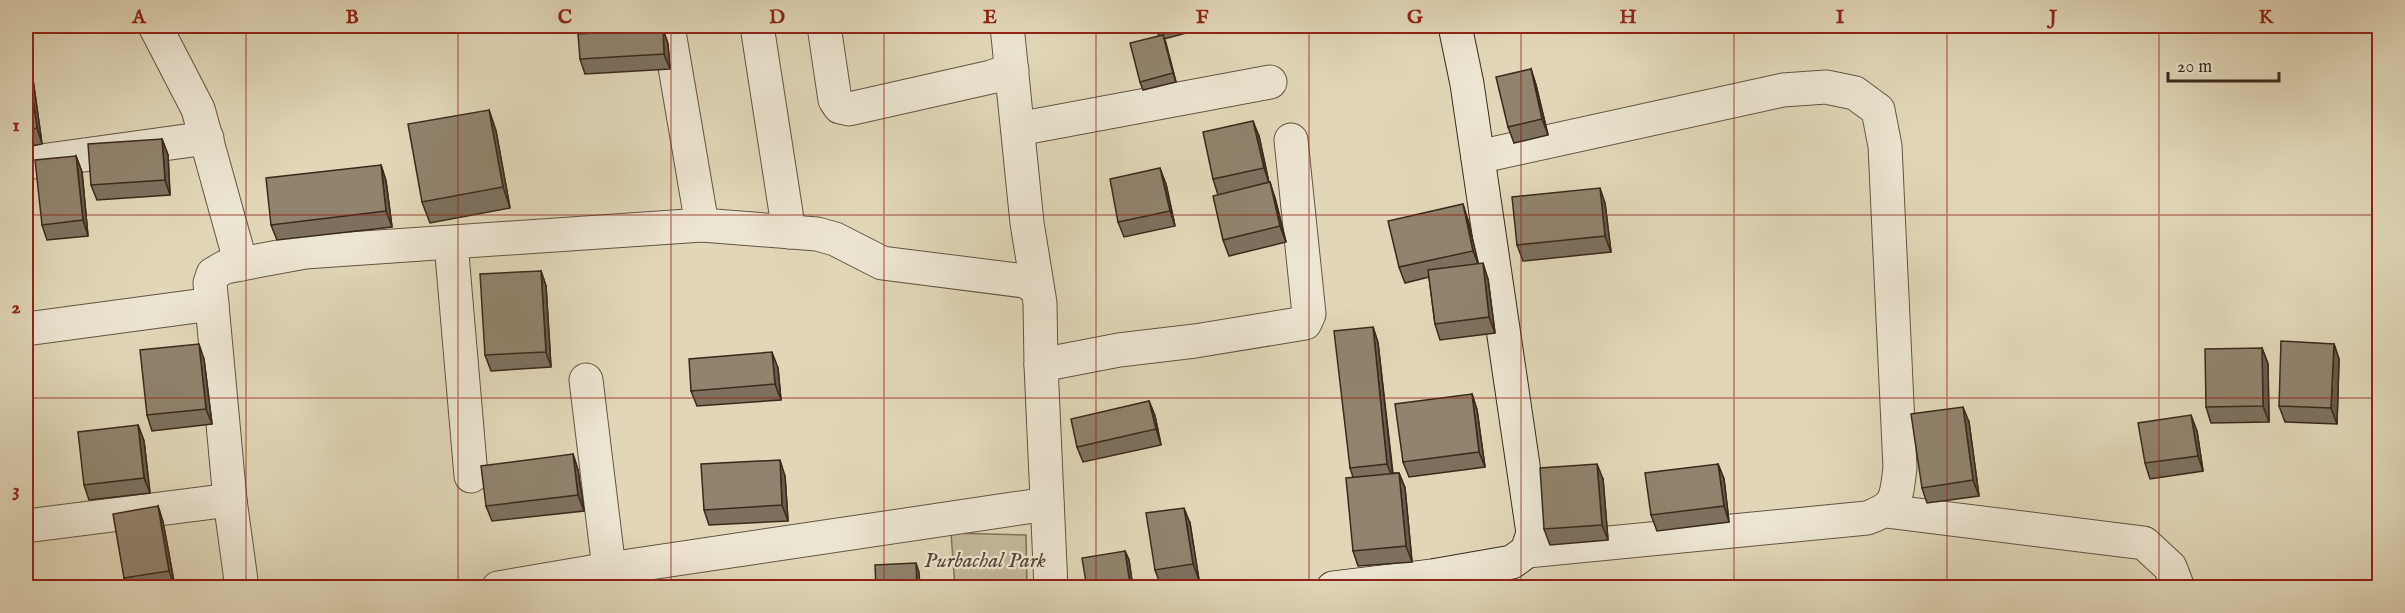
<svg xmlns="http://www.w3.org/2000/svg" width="2405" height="613" font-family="'IM FELL English',serif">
<rect width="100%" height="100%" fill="#e1d7b8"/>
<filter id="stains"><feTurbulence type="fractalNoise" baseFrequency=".00333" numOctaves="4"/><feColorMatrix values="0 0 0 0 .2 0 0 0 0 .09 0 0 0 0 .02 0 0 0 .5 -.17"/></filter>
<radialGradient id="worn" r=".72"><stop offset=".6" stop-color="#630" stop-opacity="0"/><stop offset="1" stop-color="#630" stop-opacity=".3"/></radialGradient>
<path fill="#c5b99d" stroke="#80715c" stroke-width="1.5" d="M951,533L1026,535L1027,587H955Z"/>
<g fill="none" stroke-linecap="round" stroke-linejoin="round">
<defs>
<g id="street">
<path d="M155,26L198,109L241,264"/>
<path d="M668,26L702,225"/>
<path d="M757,26L789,232"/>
<path d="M824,26L835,100L840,107L849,109L991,77L1012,70"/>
<path d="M1007,26L1027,223L1040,303L1041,365L1051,588"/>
<path d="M1018,129L1270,82"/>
<path d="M1478,157L1783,90L1826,87L1855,93L1878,110L1885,146L1900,468C1896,498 1898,507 1867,518L1527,551"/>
<path d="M26,163L207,138"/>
<path d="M451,243L471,476"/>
<path d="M26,329L212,304"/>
<path d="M1041,365L1119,350L1195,341L1305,323L1309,314L1291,140"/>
<path d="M586,380L609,569"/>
<path d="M1886,511L2144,543L2170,567L2178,588"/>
<path d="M26,526L230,500"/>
<path d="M242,588L230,500L210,283L213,274L225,267L305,252L702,225L817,234L835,239L882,263L1024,281L1037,288"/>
<path d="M498,588L609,569L1047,504"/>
</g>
<path id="secondary" d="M1333,588L1432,576L1512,562L1527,551L1533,533L1467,84L1455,26"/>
</defs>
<use href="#street" stroke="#645443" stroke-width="35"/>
<use href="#secondary" stroke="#3b291c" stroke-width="35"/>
<use href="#street" stroke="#ece5d1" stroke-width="33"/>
<use href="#secondary" stroke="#ece5d1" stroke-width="33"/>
</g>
<g fill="#7d715e" stroke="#3b291c" stroke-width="1.5">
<path d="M1155,26H1207L1208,27L1164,39L1176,82L1143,90L1140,82L1159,36Z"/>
<path d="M663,29L668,44L670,69L585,74L580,59Z"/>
<path d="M26,50L31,65L42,144L26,147Z"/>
<path d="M1531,69L1536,85L1548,135L1514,143L1508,127Z"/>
<path d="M489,110L496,131L510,208L430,223L422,202Z"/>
<path d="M1259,136L1269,183L1275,198L1286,242L1229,256L1223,240L1218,195L1213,179Z"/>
<path d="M162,139L168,155L170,195L97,200L91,185Z"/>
<path d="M76,156L82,172L88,236L47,240L42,225Z"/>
<path d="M381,165L386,181L392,227L277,240L271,225Z"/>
<path d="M1166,184L1175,226L1124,237L1118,222Z"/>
<path d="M1605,203L1611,252L1523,261L1517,245Z"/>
<path d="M1468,220L1478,264L1488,279L1495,333L1440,340L1435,324L1429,277L1405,283L1399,267Z"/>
<path d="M541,271L546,286L551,367L491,371L485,355Z"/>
<path d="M1373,327L1378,343L1393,473H1399L1405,488L1412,562L1358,566L1353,551V477L1350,468Z"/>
<path d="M2334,344L2339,359L2337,424L2285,422L2279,406Z"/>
<path d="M2262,348L2268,364L2269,422L2211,423L2206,407Z"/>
<path d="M204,359L212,424L152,431L147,415Z"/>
<path d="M778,368L781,400L697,406L691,391Z"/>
<path d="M1472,394L1477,410L1485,467L1409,477L1403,462Z"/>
<path d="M1149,401L1155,416L1161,445L1083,462L1077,447Z"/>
<path d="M1969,422L1979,496L1927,503L1922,488Z"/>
<path d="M138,425L144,441L150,493L89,500L84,485Z"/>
<path d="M2197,431L2203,471L2150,479L2145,463Z"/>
<path d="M573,454L578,470L584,511L492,521L486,506Z"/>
<path d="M1718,464L1724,479L1729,522L1657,531L1651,515Z"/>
<path d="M785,476L788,521L709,525L704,510Z"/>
<path d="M1603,479L1608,540L1550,545L1544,529Z"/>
<path d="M158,506L163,522L175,587L128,588L124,578Z"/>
<path d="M1190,523L1199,580L1161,586L1155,570Z"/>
<path d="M1125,551L1129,560L1133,588H1087Z"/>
</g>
<g fill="#665c4c" stroke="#3b291c" stroke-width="1.5">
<path d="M663,29L668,44L670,69L664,54Z"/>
<path d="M1163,35L1166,43L1176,82L1173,73Z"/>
<path d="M26,50L31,65L42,144L37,128Z"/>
<path d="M1531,69L1536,85L1548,135L1542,119Z"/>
<path d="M489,110L496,131L510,208L503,187Z"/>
<path d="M1253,121L1259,136L1269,183L1264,168Z"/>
<path d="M162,139L168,155L170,195L165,180Z"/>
<path d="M76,156L82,172L88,236L83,220Z"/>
<path d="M381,165L386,181L392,227L386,211Z"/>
<path d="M1160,168L1166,184L1175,226L1170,211Z"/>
<path d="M1270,182L1275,198L1286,242L1280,226Z"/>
<path d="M1600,188L1605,203L1611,252L1605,236Z"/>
<path d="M1463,204L1468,220L1479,266L1473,251Z"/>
<path d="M1483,263L1488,279L1495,333L1489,317Z"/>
<path d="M541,271L546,286L551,367L546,352Z"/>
<path d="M1373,327L1378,343L1393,479L1387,464Z"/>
<path d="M199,344L204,359L212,424L206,409Z"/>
<path d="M2334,344L2339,359L2337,424L2331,408Z"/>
<path d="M2262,348L2268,364L2269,422L2263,406Z"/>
<path d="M772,352L778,368L781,400L775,384Z"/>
<path d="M1472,394L1477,410L1485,467L1479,452Z"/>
<path d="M1149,401L1155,416L1161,445L1156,429Z"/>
<path d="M1963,407L1969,422L1979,496L1973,480Z"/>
<path d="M2191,415L2197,431L2203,471L2198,456Z"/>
<path d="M138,425L144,441L150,493L144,478Z"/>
<path d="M573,454L578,470L584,511L578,495Z"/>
<path d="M780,460L785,476L788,521L782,505Z"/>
<path d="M1597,464L1603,479L1608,540L1602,525Z"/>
<path d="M1718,464L1724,479L1729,522L1724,506Z"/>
<path d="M1399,473L1405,488L1412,562L1406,546Z"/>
<path d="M158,506L163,522L175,587L169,571Z"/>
<path d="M1184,508L1190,523L1199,580L1193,564Z"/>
<path d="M1125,551L1129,560L1133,588H1132L1130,584Z"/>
<path d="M916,563L919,572L920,588H917Z"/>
</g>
<g fill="#91836d" stroke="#3b291c" stroke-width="1.5">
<path d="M663,29L664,54L580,59L578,34Z"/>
<path d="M1163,35L1173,73L1140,82L1130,43Z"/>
<path d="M26,51L37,128L26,130Z"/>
<path d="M1531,69L1542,119L1508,127L1496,77Z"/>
<path d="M489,110L503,187L422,202L408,124Z"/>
<path d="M1253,121L1264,168L1213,179L1203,132Z"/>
<path d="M162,139L165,180L91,185L88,144Z"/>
<path d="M76,156L83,220L42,225L35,160Z"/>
<path d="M381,165L386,211L271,225L266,178Z"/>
<path d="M1160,168L1170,211L1118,222L1110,179Z"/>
<path d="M1270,182L1280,226L1223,240L1213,196Z"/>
<path d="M1600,188L1605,236L1517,245L1512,197Z"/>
<path d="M1463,204L1473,251L1399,267L1388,221Z"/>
<path d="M1483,263L1489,317L1435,324L1428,270Z"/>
<path d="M541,271L546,352L485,355L480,274Z"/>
<path d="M1373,327L1387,464L1350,468L1334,331Z"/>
<path d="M2281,341L2334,344L2331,408L2279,406Z"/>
<path d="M199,344L206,409L147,415L140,350Z"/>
<path d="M2262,348L2263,406L2206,407L2205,349Z"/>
<path d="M772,352L775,384L691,391L689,359Z"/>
<path d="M1472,394L1479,452L1403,462L1395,404Z"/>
<path d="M1149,401L1156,429L1077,447L1071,419Z"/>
<path d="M1963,407L1973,480L1922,488L1911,414Z"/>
<path d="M2191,415L2198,456L2145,463L2138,423Z"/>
<path d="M138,425L144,478L84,485L78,432Z"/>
<path d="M573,454L578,495L486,506L481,466Z"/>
<path d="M780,460L782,505L704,510L701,464Z"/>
<path d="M1597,464L1602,525L1544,529L1540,468Z"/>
<path d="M1718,464L1724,506L1651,515L1645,473Z"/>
<path d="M1399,473L1406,546L1353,551L1346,478Z"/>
<path d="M158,506L169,571L124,578L113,514Z"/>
<path d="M1184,508L1193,564L1155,570L1146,513Z"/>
<path d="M1125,551L1130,584L1105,588H1087L1082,558Z"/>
<path d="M916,563L917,588H876L875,565Z"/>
<path d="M1409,582L1410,588H1375L1374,586Z"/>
</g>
<path fill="none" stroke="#8f2418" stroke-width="1.5" stroke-opacity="0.55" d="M246,26V588M458,26V588M671,26V588M884,26V588M1096,26V588M1309,26V588M1521,26V588M1734,26V588M1947,26V588M2159,26V588M26,215H2380M26,398H2380"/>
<g text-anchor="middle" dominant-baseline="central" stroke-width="4.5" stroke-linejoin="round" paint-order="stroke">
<g font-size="22" font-style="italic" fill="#574636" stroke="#ece5d1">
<text x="985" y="561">Purbachal Park</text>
</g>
</g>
<rect width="2405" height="613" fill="none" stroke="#e1d7b8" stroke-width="66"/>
<path d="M2168 72v9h111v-9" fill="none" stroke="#3b291c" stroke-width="3"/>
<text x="2177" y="72" font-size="18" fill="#3b291c" stroke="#ece5d1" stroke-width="4.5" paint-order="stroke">20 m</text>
<rect x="33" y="33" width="2339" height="547" fill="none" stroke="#8f2418" stroke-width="2"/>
<g font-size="20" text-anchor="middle" font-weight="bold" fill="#8f2418">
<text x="139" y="23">A</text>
<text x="352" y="23">B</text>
<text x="565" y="23">C</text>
<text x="777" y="23">D</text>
<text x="990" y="23">E</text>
<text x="1202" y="23">F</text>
<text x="1415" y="23">G</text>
<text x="1628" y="23">H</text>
<text x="1840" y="23">I</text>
<text x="2053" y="23">J</text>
<text x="2266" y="23">K</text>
<text x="16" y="131">1</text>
<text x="16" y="313">2</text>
<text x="16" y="496">3</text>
</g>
<rect width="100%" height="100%" filter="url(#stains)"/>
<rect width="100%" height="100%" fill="url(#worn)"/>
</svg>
